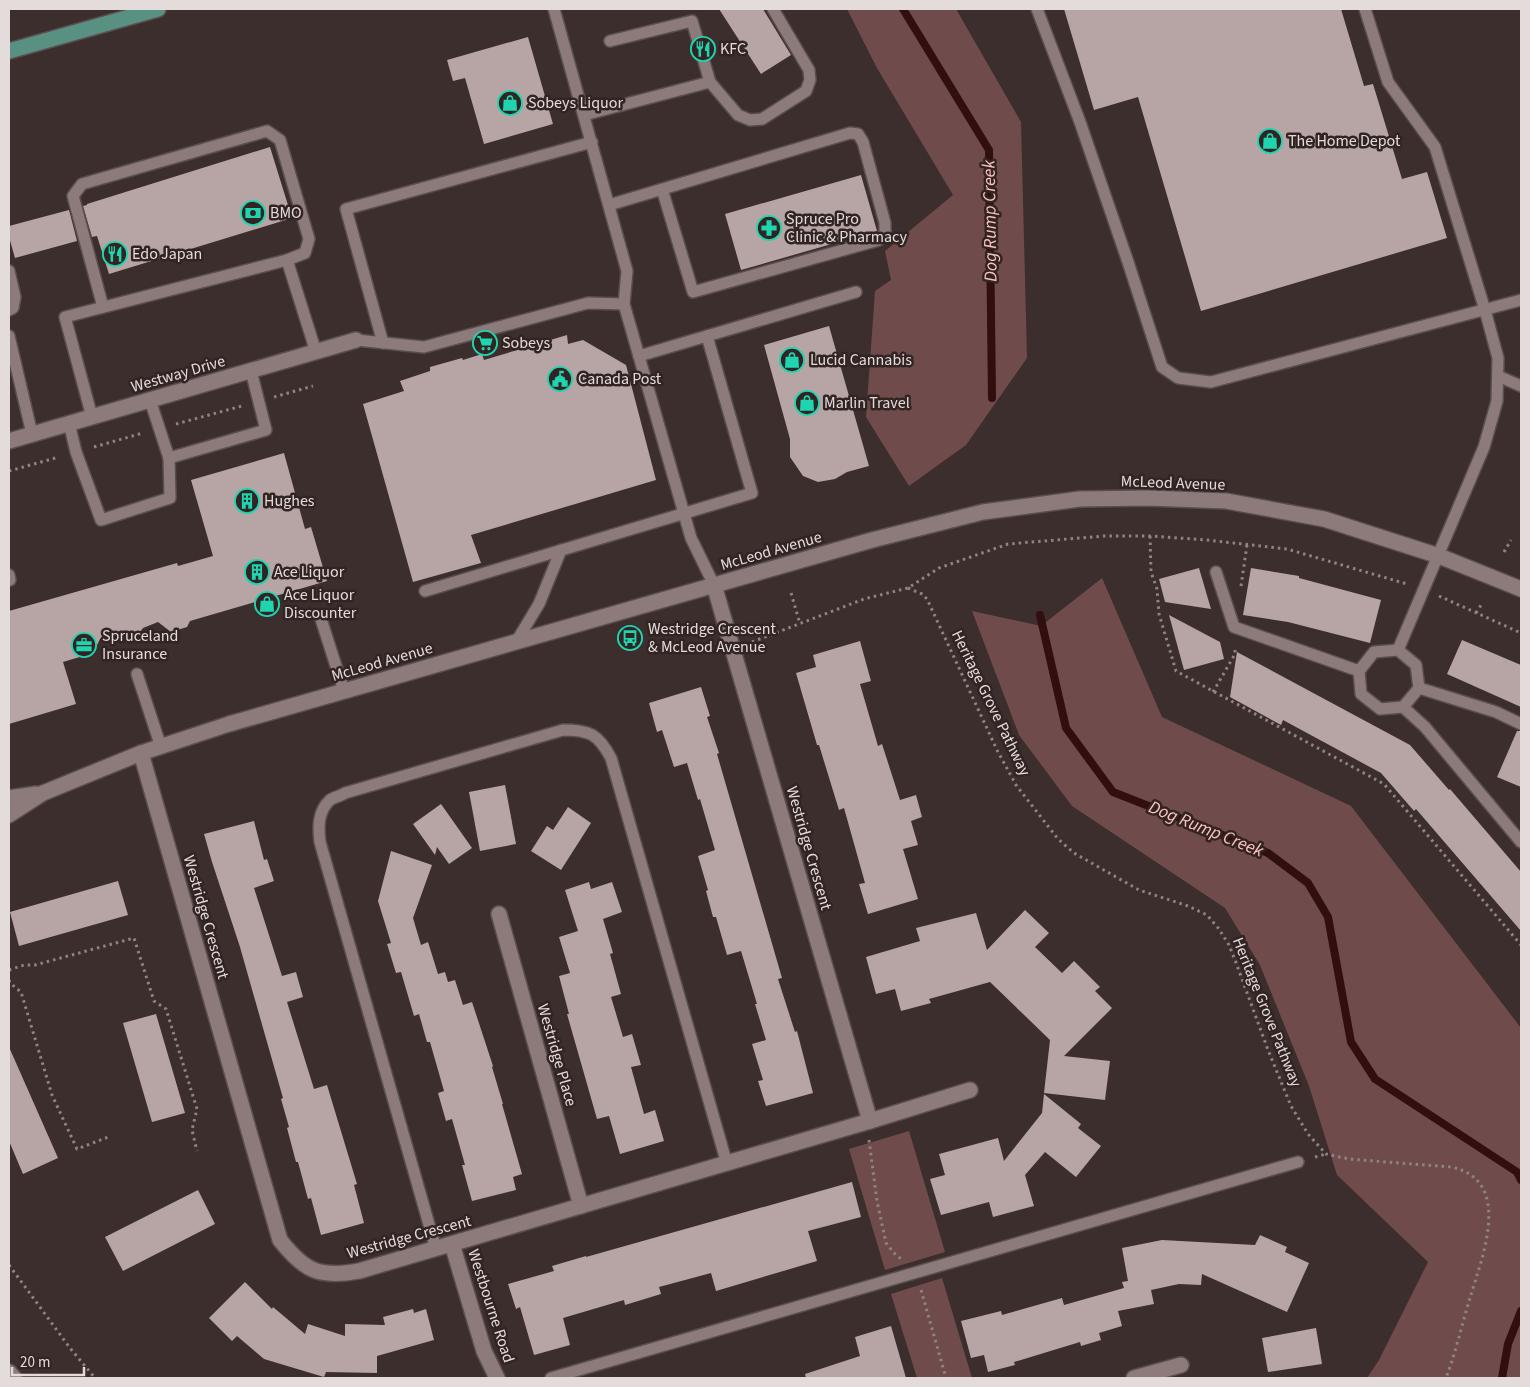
<svg xmlns="http://www.w3.org/2000/svg" width="1530" height="1387" font-family="'Source Sans 3',sans-serif">
<rect width="100%" height="100%" fill="#3c2e2d"/>
<g fill="#6f4c4b">
<path d="M847,9H956L1021,122L1027,358L966,445L909,486L866,417L875,291L891,280L885,251L953,195L877,68Z"/>
<path d="M1102,578L1162,717L1351,806L1521,1028V1378H1367L1379,1360L1428,1262L1337,1175L1309,1086L1260,965L1225,908L1072,806L1019,735L972,611L1041,626Z"/>
<path d="M909,1131L945,1252L885,1270L849,1149Z"/>
<path d="M942,1278L972,1378H917L891,1294Z"/>
</g>
<g fill="none" stroke-linecap="round" stroke-linejoin="round">
<g stroke="#310e0f" stroke-width="8">
<path d="M903,9L989,150L992,398"/>
<path d="M1040,615L1066,728L1113,792L1268,853L1308,883L1328,917L1351,1042L1375,1079L1517,1172L1521,1180"/>
<path d="M1502,1378L1508,1344L1521,1311"/>
</g>
</g>
<g fill="#b6a5a4">
<path d="M719,9H763L791,55L761,74Z"/>
<path d="M1064,9H1341L1364,86L1373,84L1402,179L1427,172L1447,238L1201,311L1138,97L1094,110Z"/>
<path d="M528,37L553,124L484,144L465,78L453,81L447,60Z"/>
<path d="M270,147L292,218L109,274L97,236L92,237L83,206L87,205V204Z"/>
<path d="M861,175L877,231L741,270L725,214Z"/>
<path d="M69,210L77,241L15,258L9,237V226Z"/>
<path d="M829,326L869,466L847,472L835,479L818,482L803,476L790,457V439L764,345Z"/>
<path d="M567,335L568,344L583,340L626,365L656,480L471,535L481,563L413,582L363,404L404,391L400,381L430,371V367L462,358L463,360L482,354L484,360Z"/>
<path d="M284,453L305,529L311,527L327,581L190,621L187,627L171,632L158,622L143,628L137,636L126,640L117,634L100,639L93,653L63,662L76,704L9,724V611L177,563L178,566L213,556L191,480Z"/>
<path d="M1199,568L1211,609L1165,602L1159,579Z"/>
<path d="M1251,568L1299,576V578L1381,600L1370,643L1288,622L1243,615Z"/>
<path d="M1169,615L1220,642L1224,659L1184,670Z"/>
<path d="M1462,640L1521,665V707L1447,674Z"/>
<path d="M860,641L871,681L860,684L878,746L882,744L900,800L916,795L922,817L911,821L918,845L903,849L918,899L868,914L859,884L865,883L844,808L839,810L819,745H817L796,673L816,667L813,655Z"/>
<path d="M1237,652L1410,745L1449,790L1450,789L1521,872V931L1416,809L1414,811L1381,773L1283,720L1281,725L1230,697Z"/>
<path d="M701,687L710,716L707,717L719,753L717,754L782,978L778,979L795,1032L797,1031L813,1093L766,1106L758,1081L763,1080L752,1044L766,1040L755,1004H757L741,951L727,955L716,917H713L706,891L708,890L698,856L715,850L700,799L698,800L687,763L674,767L662,730L657,732L649,703Z"/>
<path d="M1517,731H1521V787L1497,777Z"/>
<path d="M505,785L516,844L480,851L469,792Z"/>
<path d="M441,804L472,848L449,864L437,847L435,855L413,824Z"/>
<path d="M568,807L591,823L561,870L531,851L547,826L553,830Z"/>
<path d="M254,821L264,860L267,859L274,881L254,888L282,976L296,972L303,997L287,1002L314,1089L327,1085L357,1184L354,1185L364,1223L321,1235L311,1198L308,1199L298,1162H296L287,1128L289,1127L281,1099L283,1098L259,1014L240,947L212,862L204,834Z"/>
<path d="M391,851L432,865L413,918L421,945L428,942L438,974L445,972L448,982L455,980L463,1005L472,1002L493,1066L492,1067L503,1104H502L522,1174L513,1177L516,1190L472,1201L462,1165H465L452,1119L446,1121L438,1093L444,1091L430,1042H427L419,1014L414,1016L401,972L396,973L387,944L391,943L378,901Z"/>
<path d="M118,881L128,915L19,946L10,912Z"/>
<path d="M589,882L591,889L612,882L622,912L603,919L613,953L610,954L621,994L611,997L623,1037L632,1034L641,1065L631,1067L644,1114L655,1110L664,1141L620,1154L609,1116L597,1119L567,1014H569L559,976L570,973L559,937L578,931L565,890Z"/>
<path d="M1025,910L1049,933L1035,947L1062,973L1074,961L1100,987L1095,991L1112,1008L1064,1056L1110,1061L1105,1100L1044,1093L1050,1040L990,982L929,999L931,1003L901,1011L895,989L876,994L866,957L920,941L916,928L976,913L987,950Z"/>
<path d="M156,1014L185,1113L152,1122L123,1023Z"/>
<path d="M9,1047L58,1158L23,1174L9,1141Z"/>
<path d="M1044,1094L1081,1124L1078,1128L1101,1146L1076,1177L1045,1152L1025,1175L1034,1206L993,1217L989,1202L941,1215L930,1179L945,1175L939,1154L998,1138L1004,1161L1042,1113Z"/>
<path d="M852,1182L861,1217L808,1231L817,1261L716,1291L711,1273L659,1287L661,1294L625,1305L624,1300L563,1318L570,1345L534,1355L520,1307L516,1309L508,1284L554,1271L552,1266L586,1256V1257Z"/>
<path d="M198,1190L215,1224L123,1271L105,1237Z"/>
<path d="M1260,1235L1287,1247L1285,1252L1309,1263L1287,1312L1202,1274L1201,1285L1179,1284L1151,1290L1154,1304L1118,1311L1122,1326L1099,1333L1101,1340L1081,1346L1080,1342L1014,1362L1015,1365L988,1372L984,1355L971,1358L961,1321L1001,1311L1002,1315L1062,1298L1064,1305L1124,1288L1122,1282L1128,1281L1122,1248L1162,1240L1255,1245Z"/>
<path d="M245,1282L272,1309L273,1307L305,1334L308,1324L345,1336V1324L385,1325L383,1317L413,1309L414,1313L426,1309L434,1340L377,1356V1373L326,1372L324,1377L264,1359L237,1336L232,1341L209,1318Z"/>
<path d="M891,1326L906,1378H806L805,1374L860,1356L855,1337Z"/>
<path d="M1316,1328L1322,1364L1268,1372L1262,1338Z"/>
</g>
<g fill="none" stroke-linecap="round" stroke-linejoin="round">
<defs>
<g id="service">
<path d="M554,9L627,271L624,304L691,538L714,585"/>
<path d="M1037,9L1080,122L1128,262L1162,367L1178,378L1211,382L1521,300"/>
<path d="M1365,9L1388,82L1435,147L1485,310L1498,358L1497,401L1484,447L1398,650"/>
<path d="M610,41L692,21L710,82L738,115L750,120L762,119L806,91L810,80L809,70L773,9"/>
<path d="M584,115L710,82"/>
<path d="M609,205L850,133L858,134L863,142L885,223V234L879,240L693,292L662,189"/>
<path d="M9,271L15,297L13,308L9,310"/>
<path d="M103,307L73,196L82,184L267,131L280,140L309,239L305,253L287,260"/>
<path d="M9,336L32,434"/>
<path d="M356,340L424,347L588,303L624,304"/>
<path d="M383,343L346,209L592,142"/>
<path d="M639,356L856,292"/>
<path d="M1498,376L1521,386"/>
<path d="M150,400L169,458L266,430L251,371"/>
<path d="M92,417L65,317L287,260L316,352"/>
<path d="M69,423L76,452L101,520L170,498L169,458"/>
<path d="M1216,572L1234,627L1359,671"/>
<path d="M9,575L10,580"/>
<path d="M425,591L752,493L707,336"/>
<path d="M320,616L344,691"/>
<path d="M516,642L539,604L561,550"/>
<path d="M1398,650L1416,665L1419,688L1403,707L1380,709L1361,694L1359,671L1374,652Z"/>
<path d="M137,674L161,747"/>
<path d="M1419,688L1496,712L1521,724"/>
<path d="M1403,707L1425,727L1521,842"/>
<path d="M436,1249L320,842C318,827 318,811 330,800C334,797 341,796 345,793L563,730C590,730 598,734 611,758L727,1164"/>
<path d="M551,1378L1298,1162"/>
</g>
<g id="minor">
<path d="M9,441L356,340"/>
<path d="M714,585L870,1121"/>
<path d="M141,753L280,1240C305,1272 320,1278 359,1271L870,1121L970,1090"/>
<path d="M499,914L581,1206"/>
<path d="M452,1244L484,1351L497,1378"/>
<path d="M1134,1378L1181,1365"/>
</g>
<g id="tertiary">
<path d="M9,798L36,794"/>
<path d="M9,815L43,793L141,753L229,724L872,540L983,512L1080,499L1148,498L1226,501L1324,519L1439,556L1521,589"/>
<path d="M9,1372L14,1378"/>
</g>
<path id="primary" d="M9,51L158,9"/>
</defs>
<use href="#service" stroke="#594d4d" stroke-width="14"/>
<use href="#minor" stroke="#594d4d" stroke-width="18"/>
<use href="#tertiary" stroke="#594d4d" stroke-width="18"/>
<use href="#primary" stroke="#594d4d" stroke-width="18"/>
<g stroke="#8f8383" stroke-width="3" stroke-dasharray="2.5 4" stroke-linecap="butt">
<path d="M274,397L313,386"/>
<path d="M176,424L242,406"/>
<path d="M94,447L143,433"/>
<path d="M9,471L59,457"/>
<path d="M1150,536L1151,572L1157,589L1159,614L1176,671L1384,784L1521,945"/>
<path d="M1504,552L1511,540"/>
<path d="M1241,586L1247,545"/>
<path d="M908,588L922,594L927,599L997,750L1016,785L1058,839L1074,853L1139,890L1188,906L1207,915L1219,929L1229,945L1235,960L1268,1050L1291,1106L1308,1134L1326,1154L1349,1159L1451,1167C1514,1180 1482,1257 1470,1298C1462,1324 1456,1352 1446,1378"/>
<path d="M791,593L800,624"/>
<path d="M1439,596L1521,633"/>
<path d="M1476,613L1483,602"/>
<path d="M752,642L864,599L908,588L939,568L1008,544L1104,536H1150L1207,540L1287,549L1407,584"/>
<path d="M1213,692L1235,654V647"/>
<path d="M9,970L24,965H35L134,938L154,1001L166,1009L197,1109L192,1130L197,1151"/>
<path d="M9,980L10,983L21,992L52,1095L77,1149L111,1136"/>
<path d="M869,1140L877,1201L886,1243L894,1253L901,1259"/>
<path d="M1315,1157L1326,1154"/>
<path d="M9,1265L70,1348L95,1378"/>
<path d="M921,1290L946,1378"/>
</g>
<use href="#service" stroke="#8c7b7a" stroke-width="11"/>
<use href="#minor" stroke="#8c7b7a" stroke-width="15"/>
<use href="#tertiary" stroke="#8c7b7a" stroke-width="15"/>
<use href="#primary" stroke="#589081" stroke-width="15"/>
</g>
<defs>
<symbol id="restaurant-ring" viewBox="-11 -11 22 22"><circle r="9.5" fill="#322423" stroke="#1fd5b0" stroke-width="1.5"/><path d="M-5-6h1v4h1v-4h1v4h1v-4h1v5L-1.5 .5V6h-2V.5L-5-1ZM5-6V6H3V1.5H1.5Q1.5-4 5-6Z" fill="#1fd5b0"/></symbol>
<symbol id="shop-ring" viewBox="-11 -11 22 22"><circle r="9.5" fill="#322423" stroke="#1fd5b0" stroke-width="1.5"/><path d="M-5-2.5h2.3a2.7 3.5 0 0 1 5.4 0H5L5.5 6h-11ZM-1.5-2.5h3a1.5 2.3 0 0 0-3 0Z" fill="#1fd5b0"/></symbol>
<symbol id="bank-ring" viewBox="-11 -11 22 22"><circle r="9.5" fill="#322423" stroke="#1fd5b0" stroke-width="1.5"/><path d="M-6-4H6V4H-6ZM0-2.3a2.3 2.3 0 1 0 0 4.6a2.3 2.3 0 1 0 0-4.6Z" fill="#1fd5b0"/></symbol>
<symbol id="pharmacy-ring" viewBox="-11 -11 22 22"><circle r="9.5" fill="#322423" stroke="#1fd5b0" stroke-width="1.5"/><path d="M-2-6h4v4h4v4h-4v4h-4v-4h-4v-4h4Z" fill="#1fd5b0"/></symbol>
<symbol id="supermarket-ring" viewBox="-11 -11 22 22"><circle r="9.5" fill="#322423" stroke="#1fd5b0" stroke-width="1.5"/><path d="M-6-5.5h2.5l.6 2H6L4.5 2H-2.5L-4.4-4H-6ZM-1.5 3.2a1.3 1.3 0 1 0 .1 0ZM3 3.2a1.3 1.3 0 1 0 .1 0Z" fill="#1fd5b0"/></symbol>
<symbol id="civic-ring" viewBox="-11 -11 22 22"><circle r="9.5" fill="#322423" stroke="#1fd5b0" stroke-width="1.5"/><path d="M-.6-6.5H3V-4.5H.6V-3L4-1V1h2V6H-6V1h2V-1L-.6-3ZM-1.2 2.5V6h2.4V2.5Z" fill="#1fd5b0"/></symbol>
<symbol id="building-ring" viewBox="-11 -11 22 22"><circle r="9.5" fill="#322423" stroke="#1fd5b0" stroke-width="1.5"/><path d="M-4-6H4V6H1V3H-1V6H-4ZM-2.5-4.3h1.7v1.8h-1.7ZM.8-4.3h1.7v1.8H.8ZM-2.5-1h1.7V.8h-1.7ZM.8-1h1.7V.8H.8Z" fill="#1fd5b0"/></symbol>
<symbol id="bus-ring" viewBox="-11 -11 22 22"><circle r="9.5" fill="#322423" stroke="#1fd5b0" stroke-width="1.5"/><path d="M-5-6H5V4H4V6H2V4H-2V6H-4V4H-5ZM-3.5-4V0h7V-4ZM-3.5 1.2v1.5H-2V1.2ZM2 1.2v1.5H3.5V1.2Z" fill="#1fd5b0"/></symbol>
<symbol id="office-ring" viewBox="-11 -11 22 22"><circle r="9.5" fill="#322423" stroke="#1fd5b0" stroke-width="1.5"/><path d="M-6-3h4V-5.5h4V-3h4V5H-6ZM-1-4.5V-3h2v-1.5ZM-6 0V1H6V0Z" fill="#1fd5b0"/></symbol>
</defs>
<g fill-rule="evenodd">
<use href="#restaurant-ring" x="689" y="35" width="28" height="28"/>
<use href="#shop-ring" x="496" y="89" width="28" height="28"/>
<use href="#shop-ring" x="1256" y="127" width="28" height="28"/>
<use href="#bank-ring" x="239" y="199" width="28" height="28"/>
<use href="#pharmacy-ring" x="755" y="214" width="28" height="28"/>
<use href="#restaurant-ring" x="101" y="240" width="28" height="28"/>
<use href="#supermarket-ring" x="471" y="329" width="28" height="28"/>
<use href="#shop-ring" x="778" y="346" width="28" height="28"/>
<use href="#civic-ring" x="546" y="365" width="28" height="28"/>
<use href="#shop-ring" x="793" y="389" width="28" height="28"/>
<use href="#building-ring" x="233" y="487" width="28" height="28"/>
<use href="#building-ring" x="243" y="558" width="28" height="28"/>
<use href="#shop-ring" x="253" y="590" width="28" height="28"/>
<use href="#bus-ring" x="616" y="624" width="28" height="28"/>
<use href="#office-ring" x="70" y="631" width="28" height="28"/>
</g>
<g text-anchor="middle" dominant-baseline="central" stroke-width="5" stroke-linejoin="round" paint-order="stroke">
<g font-size="16" fill="#e4dbdb" stroke="#322423" text-anchor="start">
<text x="720" y="49">KFC</text>
<text x="528" y="103">Sobeys Liquor</text>
<text x="1288" y="141">The Home Depot</text>
<text x="270" y="213">BMO</text>
<text x="786" y="219">Spruce Pro<tspan x="786" dy="18">Clinic &amp; Pharmacy</tspan></text>
<text x="132" y="254">Edo Japan</text>
<text x="502" y="343">Sobeys</text>
<text x="810" y="360">Lucid Cannabis</text>
<text x="578" y="379">Canada Post</text>
<text x="824" y="403">Marlin Travel</text>
<text x="264" y="501">Hughes</text>
<text x="274" y="572">Ace Liquor</text>
<text x="284" y="595">Ace Liquor<tspan x="284" dy="18">Discounter</tspan></text>
<text x="648" y="629">Westridge Crescent<tspan x="648" dy="18">&amp; McLeod Avenue</tspan></text>
<text x="102" y="636">Spruceland<tspan x="102" dy="18">Insurance</tspan></text>
</g>
<g font-size="16" fill="#e4dbdb" stroke="#322423">
<text transform="translate(178 374) rotate(-16)">Westway Drive</text>
<text transform="translate(1173 483) rotate(2)">McLeod Avenue</text>
<text transform="translate(771 551) rotate(-16)">McLeod Avenue</text>
<text transform="translate(382 662) rotate(-16)">McLeod Avenue</text>
<text transform="translate(991 703) rotate(64)">Heritage Grove Pathway</text>
<text transform="translate(809 848) rotate(74)">Westridge Crescent</text>
<text transform="translate(206 917) rotate(74)">Westridge Crescent</text>
<text transform="translate(1267 1012) rotate(68)">Heritage Grove Pathway</text>
<text transform="translate(557 1055) rotate(74)">Westridge Place</text>
<text transform="translate(409 1237) rotate(-15)">Westridge Crescent</text>
<text transform="translate(491 1306) rotate(72)">Westbourne Road</text>
</g>
<g font-size="18" font-style="italic" fill="#fec2c0" stroke="#322423">
<text transform="translate(990 221) rotate(-91)">Dog Rump Creek</text>
<text transform="translate(1206 829) rotate(22)">Dog Rump Creek</text>
</g>
</g>
<rect width="1530" height="1387" fill="none" stroke="#e4dbdb" stroke-width="20"/>
<path d="M12 1367v8h72v-8" fill="none" stroke="#e4dbdb" stroke-width="2.5"/>
<text x="20" y="1367" font-size="15" fill="#e4dbdb" stroke="#322423" stroke-width="4" paint-order="stroke">20 m</text>
</svg>
